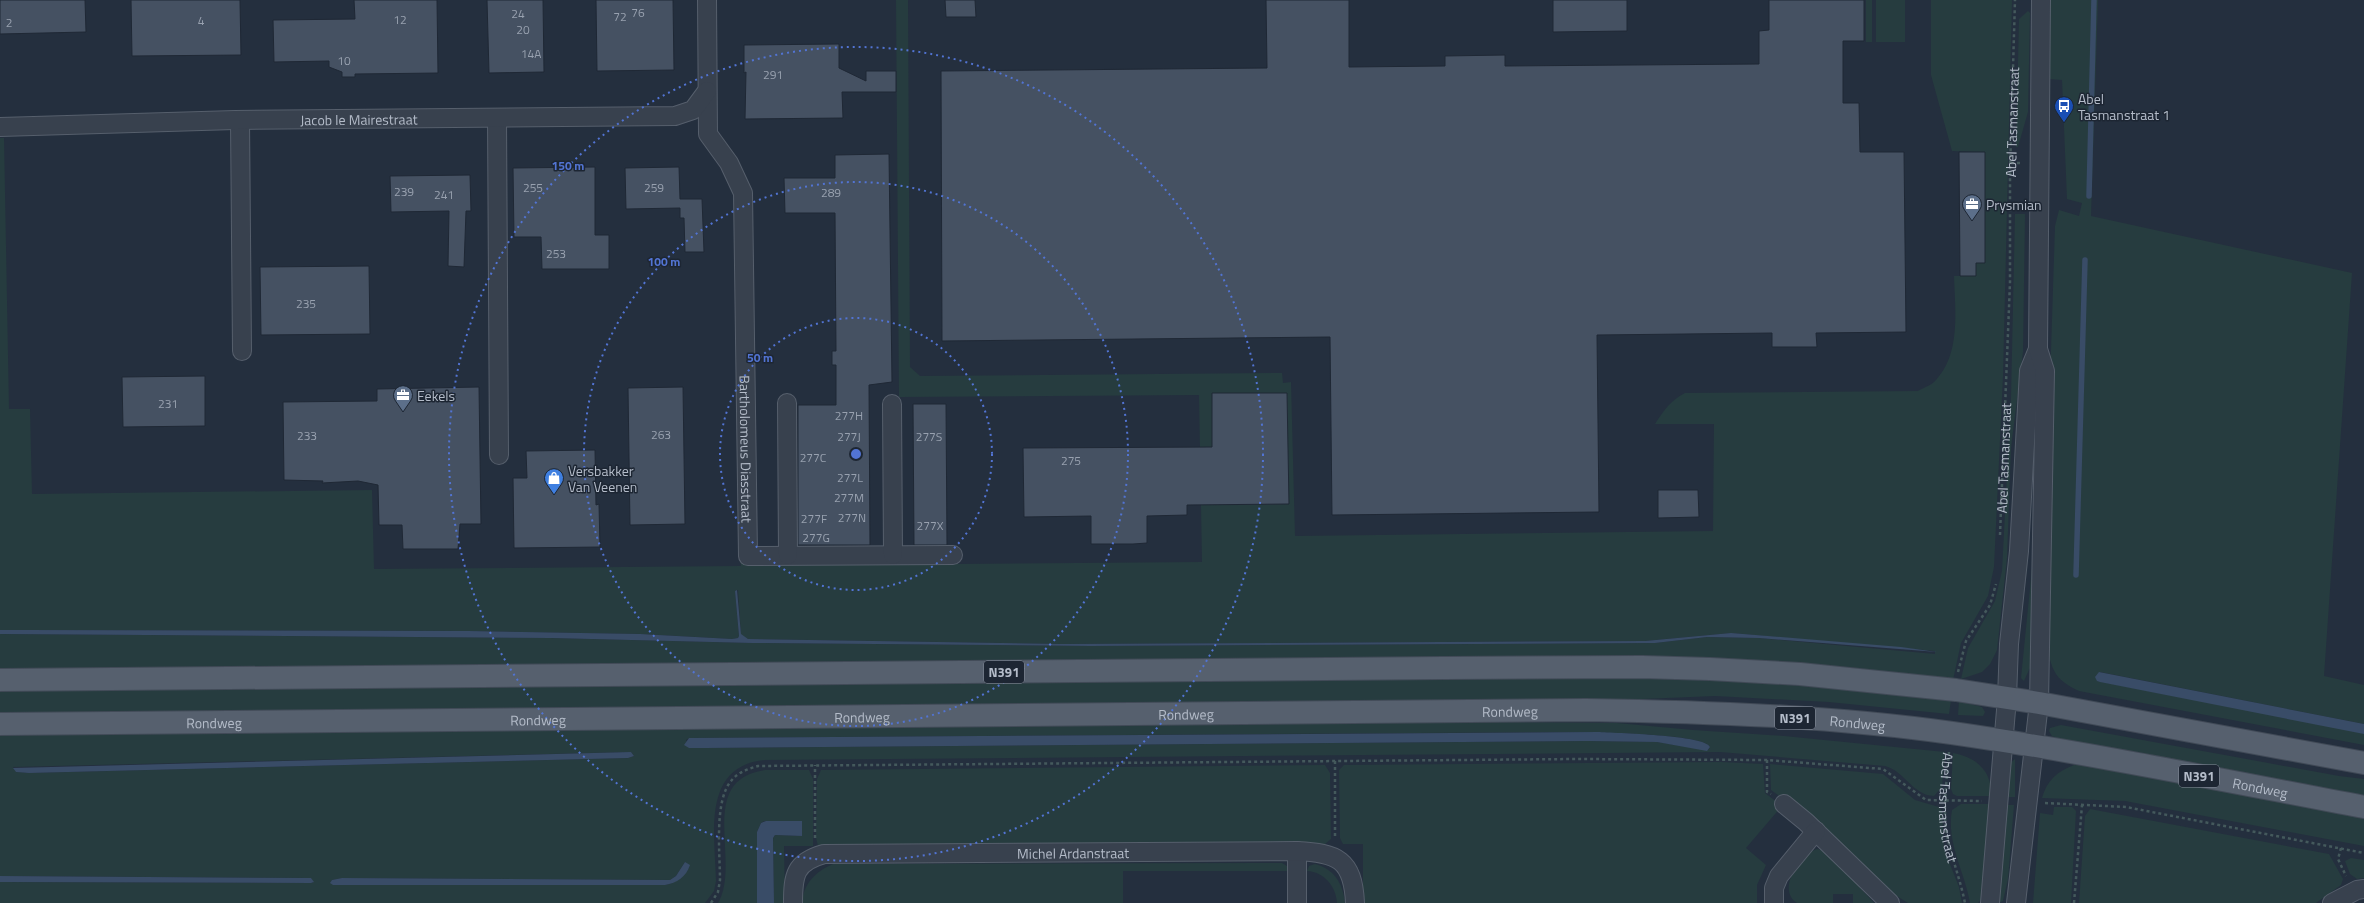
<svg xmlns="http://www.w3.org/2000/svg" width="2364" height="903" font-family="'Titillium Web',sans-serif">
<rect width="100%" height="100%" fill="#242f3e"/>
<g fill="#263c3f" fill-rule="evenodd">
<path d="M896,0H908L910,367L920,376L1282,373L1283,383L1291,382L1295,536L1713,531L1714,424H1655C1664,410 1670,401 1685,393L1918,391C1923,388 1932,385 1936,380C1961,353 1955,310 1954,276H1975L1976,263H1985V152L1952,151L1931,75V0H2012L2003,376L1994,567L1988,596L1961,643L1953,680L1848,667L1718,660L1556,656L0,670V634L551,638L752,643L1090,646L1655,643L1707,637L1759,638L1935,654V651L1731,633L1645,641L1062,644L748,639L741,635L738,590L735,591L739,636L738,638L732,639L640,634L468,631L0,630V138H4L9,409H30L32,494L372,490L374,569L741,566L740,560L955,564L1202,562L1199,395L899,397Z"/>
<rect x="1866" y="0" width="6" height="42"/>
<rect x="1876" y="0" width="29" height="42"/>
<path d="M2050,0H2098L2091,216L2352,273L2324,676L2364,685V724L2100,672L2097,681L2360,732L2364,734V745L2079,691C2053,679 2052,669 2046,643L2048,444L2055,226L2059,210L2079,216L2082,203L2067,199L2062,80L2049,79Z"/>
<path d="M2028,11L2030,13L2028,112L2018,147H2016L2019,19Z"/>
<path d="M2015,214H2025L2023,352L2011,448L2007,558L1997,650L1990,664L1982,672L1961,679L1968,648L1995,601L2002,571L2011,397Z"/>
<path d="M2033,558V661L2024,681L2021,678Z"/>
<path d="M1598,677C1716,679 1833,686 1951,700L1949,714L1829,702L1715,696L1594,701L0,713V691Z"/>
<path d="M1959,701L1982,707L1985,712L1983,716L1958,715Z"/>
<path d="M1368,721L1617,723L1693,730L1784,736L1945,752L1942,787L1934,796C1912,795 1905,771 1885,766L1720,752L765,760C701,766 715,835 716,881L714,891L705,903H0V882L313,883L311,878L0,876V734L1049,726ZM1553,732C1574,732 1703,732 1710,747L1708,750L1657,742L1587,741L705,748H689L686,740L689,738ZM631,752L634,756L628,758L29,773L16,772L13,767ZM685,862L689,867C684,877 676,883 665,885L331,884L332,880L342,878L670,880L676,876Z"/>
<path d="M2061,725L2339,776L2364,779V796L2062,740L2052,736L2049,731L2050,728Z"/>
<path d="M1953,753C1978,758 1991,771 1992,796H1957L1953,794L1951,789Z"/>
<path d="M2015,759V797H2004L2009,764Z"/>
<path d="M1721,762L1763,764L1765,793L1782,806L1746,848L1766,865L1757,885V903H1363V844H1343L1340,838L1339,770L1344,765Z"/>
<path d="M1770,764L1883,774L1915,800L1939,807L1942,811L1944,849L1959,887L1962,903H1908L1887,890L1810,813L1789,797L1786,801L1771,790Z"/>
<path d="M1325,765L1330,773L1331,839L1325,844L818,846L816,838L817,779L821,770Z"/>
<path d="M2074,765H2084L2364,818V846L2125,801L2042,798C2047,780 2058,771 2074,765Z"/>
<path d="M765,770H809L813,779V846H784L785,903H774L773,838L775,835L802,836V821H764L761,823L757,832V903H718C742,862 695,780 765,770Z"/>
<path d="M1961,804H1993L1983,897L1978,903H1970C1965,872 1946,843 1952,810Z"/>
<path d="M2004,805H2014L2008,879L2003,901L1999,903L1998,897Z"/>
<path d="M2054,807H2072L2076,811L2071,903H2033L2040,813L2053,815Z"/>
<path d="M2090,809L2329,854L2343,879L2341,885L2316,903H2079L2085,816Z"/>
<path d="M1818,849L1827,852L1874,903H1853V894H1833V903H1797C1774,888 1805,850 1818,849Z"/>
<path d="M2351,858L2364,860V878L2357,879L2350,874L2345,861Z"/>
<path d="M1264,863H1282L1287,866L1288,871H1123V903H802C803,884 816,871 833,864Z"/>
<path d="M1315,864C1334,869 1343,883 1345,903H1337C1336,886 1324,872 1307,871L1309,866Z"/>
</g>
<g fill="#394c67">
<path d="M737,590L741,634L748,639L1062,644L1645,641L1731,633L1901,647L1937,652L1759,638L1707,637L1655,643L1090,646L752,643L551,638L0,634V630H23L468,631L640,634L732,639L738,638L739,636L735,591Z"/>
<path d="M2099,672L2364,724V734L2100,682L2097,681L2095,677Z"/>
<path d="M1598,732C1614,733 1706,735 1710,747L1707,751L1657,742L1587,741L705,748H689L684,745L689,738Z"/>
<path d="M631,752L634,756L628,758L29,773L16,772L13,768Z"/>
<path d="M766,821H802V836L775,835L773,838L774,903H757V832L761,823Z"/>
<path d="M685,862L690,865C686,877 677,883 665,885H333L330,883L332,880L342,878L670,880L676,876Z"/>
<path d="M0,876L311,878L314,882L311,883L0,882Z"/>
</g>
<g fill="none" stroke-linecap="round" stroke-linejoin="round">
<g stroke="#394c67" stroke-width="5.5">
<path d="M2089,196L2094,0"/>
<path d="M2076,575L2085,260"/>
</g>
</g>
<g fill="#455162" stroke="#1f2835">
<path d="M0,0H85L86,32L0,34Z"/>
<path d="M131,0H240L241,55L132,56Z"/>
<path d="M354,0H437L438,73L355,74V77H342V72L329,67V61L274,62L273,20L355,19Z"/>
<path d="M487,0H543L544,72L489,73Z"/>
<path d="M596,0H673L674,70L597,71Z"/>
<path d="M945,0H975L976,17H946Z"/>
<path d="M1266,0H1349V67L1445,66V56L1505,55V66L1759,64V31L1769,30V0H1864V41H1843V103H1859L1860,152H1904L1906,332L1816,333L1817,347H1772V333L1597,335L1599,512L1332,515L1330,337L942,341L941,71L1267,68Z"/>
<path d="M1553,0H1627V31L1553,32Z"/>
<path d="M839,44V68L866,81V71H896V92H842L843,118L745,119L746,72L744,73V45Z"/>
<path d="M1959,152H1985V263H1976V276H1960Z"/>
<path d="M889,154L892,382L869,385L870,545H798V405H836V365H832V351H836L835,213H785L784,178H835V155Z"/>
<path d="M595,167V235H609V269H542L541,237H514L513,168Z"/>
<path d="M679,167L680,199H702L704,252H685L684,218H680V208L626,209L625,168Z"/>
<path d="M470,175L471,211H466L464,267L448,266L449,211L391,212L390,176Z"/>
<path d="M369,266L370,334L261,335L260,267Z"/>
<path d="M205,376V426L123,427L122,377Z"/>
<path d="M479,387L481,524H460L458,549H403L402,525H379L378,485L358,481L322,483L323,481L284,480L283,402L377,401V389Z"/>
<path d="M683,387L685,524L630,525L628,388Z"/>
<path d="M1212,393H1287L1289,504L1187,505V515L1147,516V543L1133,544H1091V516L1024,517L1023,448L1212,447Z"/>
<path d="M913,404H946L947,545H914Z"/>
<path d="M595,450L596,505L599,504L600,547L514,548L513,478H527L526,451Z"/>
<path d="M1658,490H1698L1699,517L1658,518Z"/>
</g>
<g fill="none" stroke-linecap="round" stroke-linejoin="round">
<defs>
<g id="minor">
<path id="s3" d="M707,0L708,134L729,163L743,193L748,556L953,555"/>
<path d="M497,118L499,455"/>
<path d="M240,120L242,351"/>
<path id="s4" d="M0,127L235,120L675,116L693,110L707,91"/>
<path d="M787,403L788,555"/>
<path d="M892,404L893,555"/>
<path d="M1784,804L1806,822L1890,903"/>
<path d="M1297,851V903"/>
<path id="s5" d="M793,903C793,875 795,862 824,854L1297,851C1337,853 1353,859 1355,903"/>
<path d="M1774,903V888L1779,876L1816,831"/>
<path d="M1990,903L2007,698L2009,644L2019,551L2029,371L2038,349"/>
<path d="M2016,903L2039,703L2045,371L2038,349L2041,0"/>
<path d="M2332,903L2357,890L2364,889"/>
</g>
<g id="major">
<path d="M0,680L1443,668L1642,667L1710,669L1800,674L1956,690L2039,703L2364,763"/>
<path id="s6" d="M0,724L1586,710C1708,712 1831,716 1952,733C2090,753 2227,781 2364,807"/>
</g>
</defs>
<use href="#minor" stroke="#565f6c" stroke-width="20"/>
<use href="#major" stroke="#414a57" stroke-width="24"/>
<g stroke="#44595c" stroke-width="2.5" stroke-dasharray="3 3" stroke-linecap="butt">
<path d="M2011,163H2022"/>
<path id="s1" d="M2000,535L2010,282V171L2015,0"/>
<path d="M1958,672L1966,641L1990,605L1996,584"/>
<path id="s2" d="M1949,752C1947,781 1941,815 1949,844C1954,864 1961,883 1965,903"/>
<path d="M1767,760V792L1771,794"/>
<path d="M1335,761V839"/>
<path d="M2045,803L2126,807L2364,853"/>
<path d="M815,838V765"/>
<path d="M2341,848L2338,859L2346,876"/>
<path d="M711,903L718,892L720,880C720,854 714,801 731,781C738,772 748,769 758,766L1576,759L1767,760L1883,769L1926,800L1982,801"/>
<path d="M2074,903L2082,805"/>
</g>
<use href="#minor" stroke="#38414e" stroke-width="18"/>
<use href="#major" stroke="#56606e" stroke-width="22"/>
</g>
<g fill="none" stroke="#5274d3" stroke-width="2" stroke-dasharray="2 4">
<circle cx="856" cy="454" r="136"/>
<circle cx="856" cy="454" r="272"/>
<circle cx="856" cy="454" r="407"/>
</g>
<defs>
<symbol id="bus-pin" viewBox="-11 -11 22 30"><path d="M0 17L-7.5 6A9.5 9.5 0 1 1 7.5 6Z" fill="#1a4fb4" stroke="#1d2633"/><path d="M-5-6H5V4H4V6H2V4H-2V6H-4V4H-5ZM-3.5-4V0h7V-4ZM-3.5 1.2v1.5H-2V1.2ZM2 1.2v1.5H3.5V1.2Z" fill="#fff"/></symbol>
<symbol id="office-pin" viewBox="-11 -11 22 30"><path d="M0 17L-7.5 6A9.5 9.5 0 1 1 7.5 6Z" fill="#5c6f8a" stroke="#1d2633"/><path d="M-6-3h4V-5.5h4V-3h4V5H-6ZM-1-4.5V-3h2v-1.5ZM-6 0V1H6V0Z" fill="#fff"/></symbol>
<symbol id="shop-pin" viewBox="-11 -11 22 30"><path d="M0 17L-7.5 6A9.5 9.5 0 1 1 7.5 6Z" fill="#3f7fe0" stroke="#1d2633"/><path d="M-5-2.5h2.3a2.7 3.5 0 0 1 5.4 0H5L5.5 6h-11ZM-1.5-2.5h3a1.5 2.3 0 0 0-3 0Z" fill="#fff"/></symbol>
</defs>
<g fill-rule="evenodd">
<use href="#bus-pin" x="2053" y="95" width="22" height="30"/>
<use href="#office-pin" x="1961" y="193" width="22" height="30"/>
<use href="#office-pin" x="392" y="384" width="22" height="30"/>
<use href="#shop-pin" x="543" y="467" width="22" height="30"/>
</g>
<g text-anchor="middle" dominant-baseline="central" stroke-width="3" stroke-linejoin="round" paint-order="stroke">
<g font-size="12" fill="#98a1af">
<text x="638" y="12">76</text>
<text x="518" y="13">24</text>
<text x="620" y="16">72</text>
<text x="400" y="19">12</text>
<text x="201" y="20">4</text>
<text x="9" y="22">2</text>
<text x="523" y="29">20</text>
<text x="531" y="53">14A</text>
<text x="344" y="60">10</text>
<text x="773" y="74">291</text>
<text x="533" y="187">255</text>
<text x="654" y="187">259</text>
<text x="404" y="191">239</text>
<text x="831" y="192">289</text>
<text x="444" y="194">241</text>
<text x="556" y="253">253</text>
<text x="306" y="303">235</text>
<text x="168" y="403">231</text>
<text x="849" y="415">277H</text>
<text x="661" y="434">263</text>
<text x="307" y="435">233</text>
<text x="849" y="436">277J</text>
<text x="929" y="436">277S</text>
<text x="813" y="457">277C</text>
<text x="1071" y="460">275</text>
<text x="850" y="477">277L</text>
<text x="849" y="497">277M</text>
<text x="852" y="517">277N</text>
<text x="814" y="518">277F</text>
<text x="930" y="525">277X</text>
<text x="816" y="537">277G</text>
</g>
<g fill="#1d2633" stroke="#878f9c" stroke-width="1">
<rect x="984" y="661" width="40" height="22" rx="3"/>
<rect x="1775" y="707" width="40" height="22" rx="3"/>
<rect x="2179" y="765" width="40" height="22" rx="3"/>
</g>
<g font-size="13" font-weight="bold" fill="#b4bcc9">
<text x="1004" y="672">N391</text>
<text x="1795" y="718">N391</text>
<text x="2199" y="776">N391</text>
</g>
<g font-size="14" fill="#b4bcc9" stroke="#1d2633" text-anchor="start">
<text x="2078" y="98">Abel<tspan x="2078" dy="16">Tasmanstraat 1</tspan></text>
<text x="1986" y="204">Prysmian</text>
<text x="417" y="395">Eekels</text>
<text x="568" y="470">Versbakker<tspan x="568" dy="16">Van Veenen</tspan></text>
</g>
<g font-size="14" fill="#b4bcc9" stroke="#1d2633">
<text stroke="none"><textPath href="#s4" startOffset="359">Jacob le Mairestraat</textPath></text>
<text stroke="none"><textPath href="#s1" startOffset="413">Abel Tasmanstraat</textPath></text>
<text stroke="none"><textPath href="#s3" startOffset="459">Bartholomeus Diasstraat</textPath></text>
<text stroke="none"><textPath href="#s1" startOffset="77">Abel Tasmanstraat</textPath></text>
<text stroke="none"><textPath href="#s6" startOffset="1510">Rondweg</textPath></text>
<text stroke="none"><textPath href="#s6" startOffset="1186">Rondweg</textPath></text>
<text stroke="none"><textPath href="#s6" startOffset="862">Rondweg</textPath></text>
<text stroke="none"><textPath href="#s6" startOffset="538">Rondweg</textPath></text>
<text stroke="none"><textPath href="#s6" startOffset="214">Rondweg</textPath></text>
<text stroke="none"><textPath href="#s6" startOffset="1858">Rondweg</textPath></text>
<text stroke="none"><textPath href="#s6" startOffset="2266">Rondweg</textPath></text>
<text stroke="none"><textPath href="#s2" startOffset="56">Abel Tasmanstraat</textPath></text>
<text stroke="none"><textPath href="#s5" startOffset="314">Michel Ardanstraat</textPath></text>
</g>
</g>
<circle cx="856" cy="454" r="6" fill="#5274d3" stroke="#1d2633" stroke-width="2"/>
<g font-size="12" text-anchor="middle" font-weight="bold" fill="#5274d3" stroke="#1d2633" stroke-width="3" stroke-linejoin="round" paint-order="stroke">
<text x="568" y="170">150 m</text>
<text x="664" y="266">100 m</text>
<text x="760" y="362">50 m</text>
</g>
</svg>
